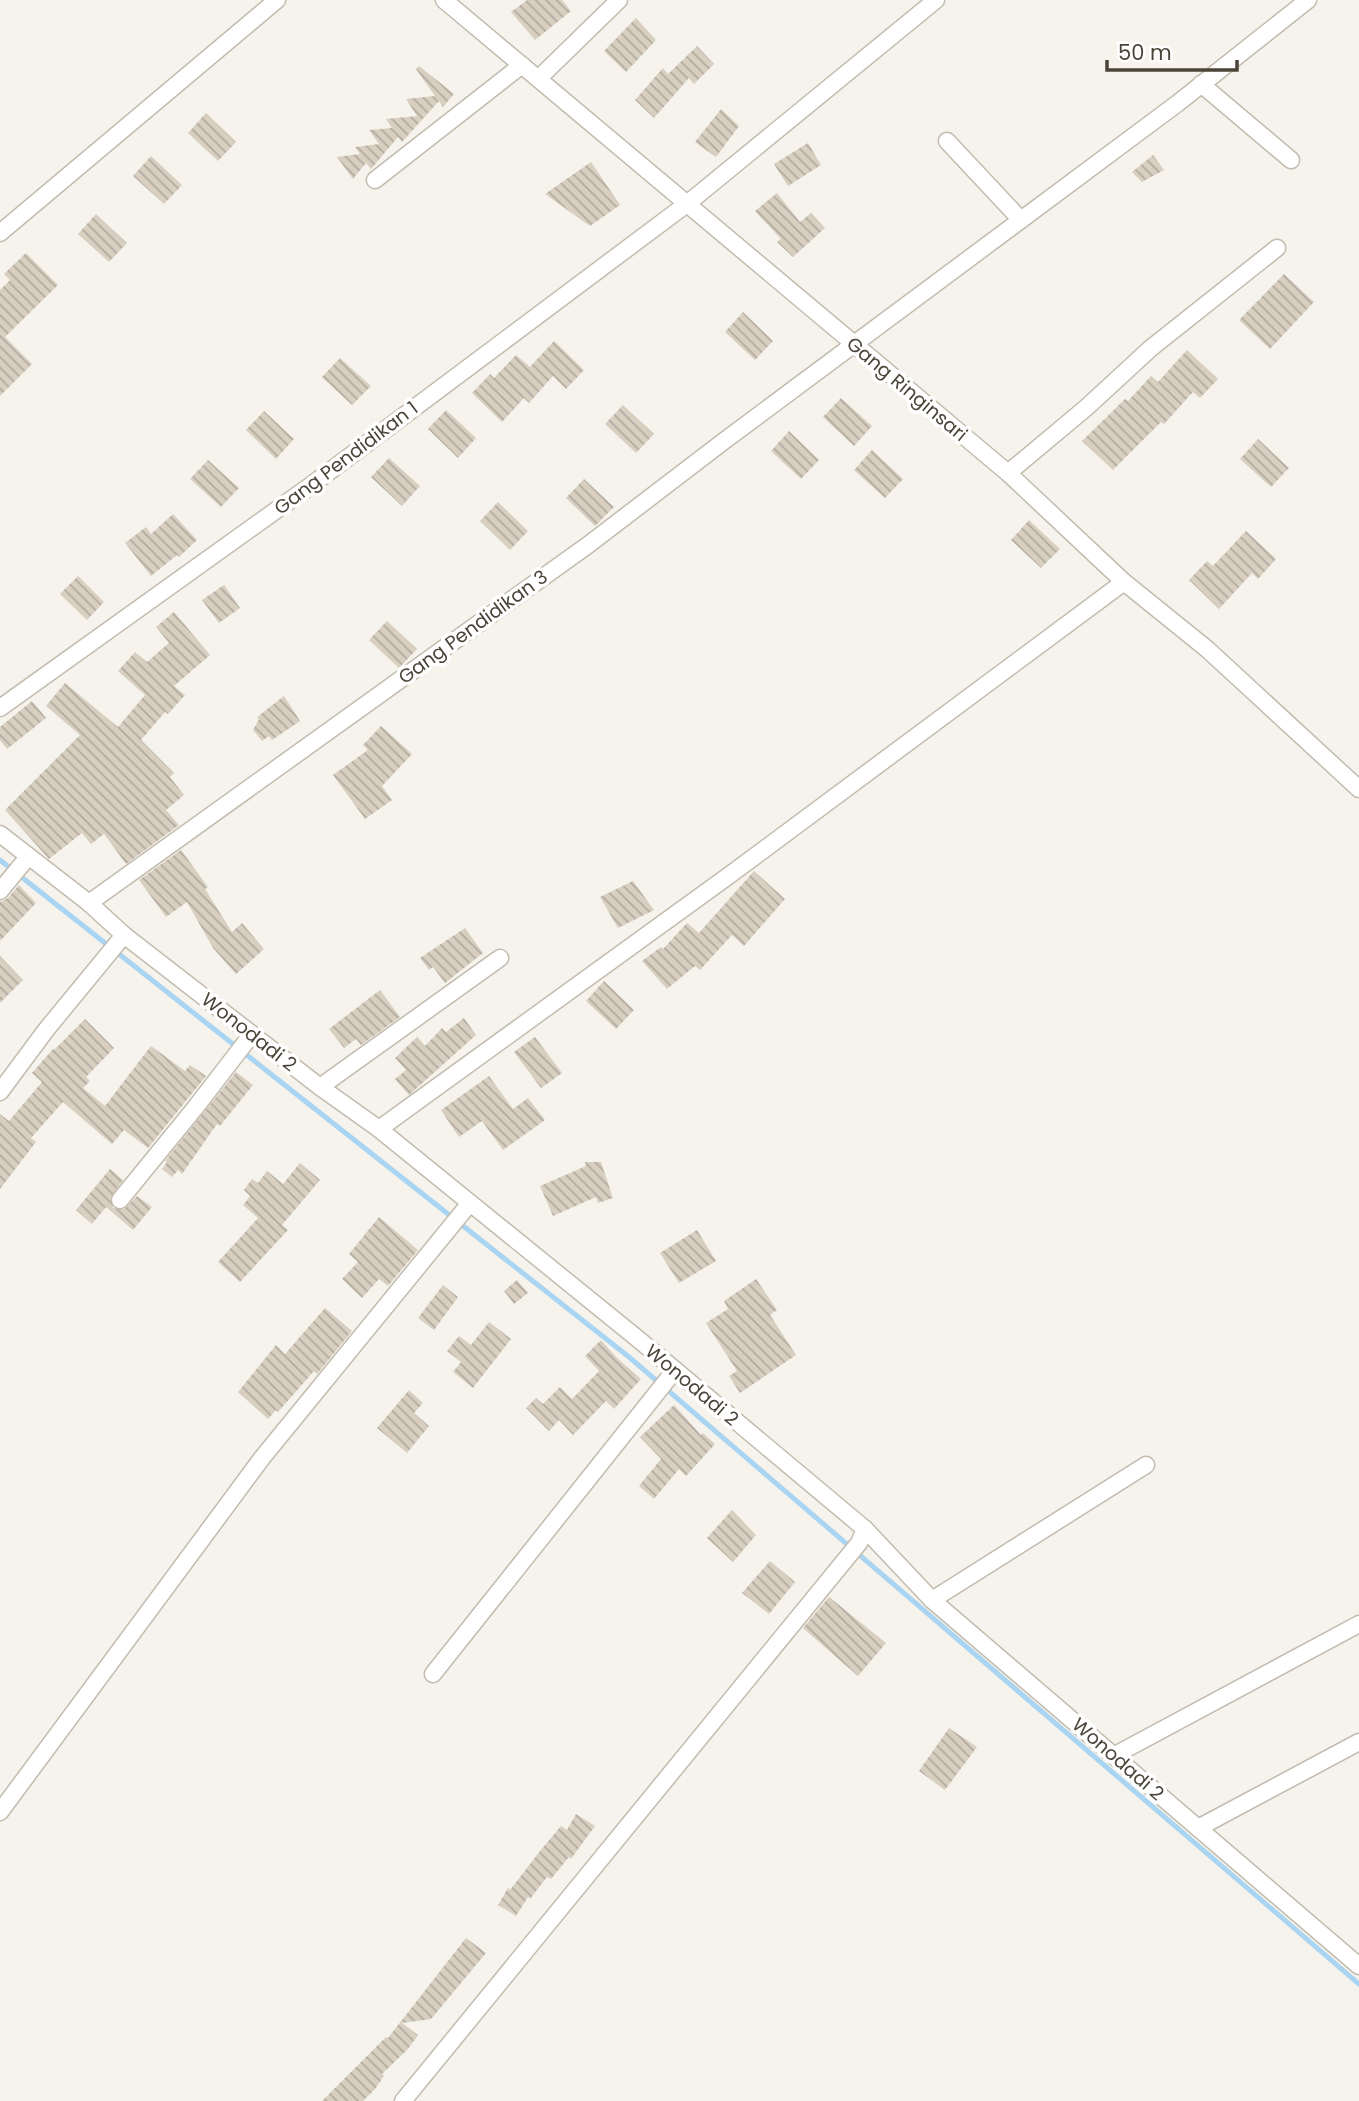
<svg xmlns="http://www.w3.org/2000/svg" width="1359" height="2101" font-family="Poppins,sans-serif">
<defs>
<pattern id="building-back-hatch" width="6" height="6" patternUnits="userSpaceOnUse" patternTransform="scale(1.75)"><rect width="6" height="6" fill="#d8cfc1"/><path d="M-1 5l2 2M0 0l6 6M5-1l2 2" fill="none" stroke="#b1aa9e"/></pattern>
</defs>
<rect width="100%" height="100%" fill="#f6f3ec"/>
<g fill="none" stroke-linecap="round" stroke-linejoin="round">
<path stroke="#a9d4f2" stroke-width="5" d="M0,860L629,1357L1359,1984"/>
</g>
<g fill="url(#building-back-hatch)">
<path d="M527,0H562L571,11L535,40L511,12Z"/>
<path d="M636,18L656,40L626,72L604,51Z"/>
<path d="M697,46L714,64L694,84L689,78L654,118L635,100L663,68L668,74Z"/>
<path d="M419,66L454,94L443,107L439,101L402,142L398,137L371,169L366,163L353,179L337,157L360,154L355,147L379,144L369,130L392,128L386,119L417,116L406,99L435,96L416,69Z"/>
<path d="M721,109L739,126L716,157L695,142Z"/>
<path d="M206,113L236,142L218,161L188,133Z"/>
<path d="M808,143L821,165L788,186L774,164Z"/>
<path d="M1153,155L1164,170L1142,182L1132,172Z"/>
<path d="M151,156L182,185L164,204L133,176Z"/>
<path d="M591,162L620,205L590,226L545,194Z"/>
<path d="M777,193L800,222L811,213L825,228L793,257L777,242L781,239L755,211Z"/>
<path d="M96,214L127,243L109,262L78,234Z"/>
<path d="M26,253L58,285L5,337L32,364L0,396V290L10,280L4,274Z"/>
<path d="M1284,274L1314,302L1270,349L1239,320Z"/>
<path d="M743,312L773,341L755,360L725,332Z"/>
<path d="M554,341L584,370L566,389L553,376L529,403L524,398L502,422L472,393L490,374L494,378L516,355L530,367Z"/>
<path d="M1187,350L1218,379L1200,398L1193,392L1164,424L1161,422L1113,470L1082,441L1125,399L1128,401L1151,376L1158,382Z"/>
<path d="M340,358L371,386L352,405L322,377Z"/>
<path d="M841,398L872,426L854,446L823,417Z"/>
<path d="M623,405L654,434L636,453L605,424Z"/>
<path d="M446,410L476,438L458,458L428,429Z"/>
<path d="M264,411L294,439L276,459L246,430Z"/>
<path d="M789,431L819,460L801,479L771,451Z"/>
<path d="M1258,439L1289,468L1271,487L1240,459Z"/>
<path d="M872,450L903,479L885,498L854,470Z"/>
<path d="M389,458L420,486L402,506L371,477Z"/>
<path d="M208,460L239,488L221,507L190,479Z"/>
<path d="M584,479L614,507L595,526L566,498Z"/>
<path d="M498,502L528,531L510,550L480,521Z"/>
<path d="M173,514L197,540L179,557L177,555L151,576L125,543L146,527L151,534Z"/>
<path d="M1029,520L1060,549L1041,568L1011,540Z"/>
<path d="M1246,531L1276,559L1258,579L1252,573L1219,609L1189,580L1207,561L1213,566Z"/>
<path d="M78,576L104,602L87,620L60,594Z"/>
<path d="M224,585L240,608L219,623L202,600Z"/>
<path d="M174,612L210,655L174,686L185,695L168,714L165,712L141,740L174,773L170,777L184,795L166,810L179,825L126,864L104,834L91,844L82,833L49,859L5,810L80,735L46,706L65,683L118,727L145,695L118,671L135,652L147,662L169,643L156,627Z"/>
<path d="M387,621L417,649L399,668L369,640Z"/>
<path d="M284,696L300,721L272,740L269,736L262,741L253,730L259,719L257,717Z"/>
<path d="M32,701L46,718L7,749L0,740V727Z"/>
<path d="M381,726L412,754L382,786L392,800L365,819L333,775L368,750L363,745Z"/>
<path d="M181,850L208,887L205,889L232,932L242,923L264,949L236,974L213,948L187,902L166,917L139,880Z"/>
<path d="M754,871L785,899L744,946L732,935L700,970L695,966L667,989L642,961L661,947L663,949L687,923L699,933Z"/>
<path d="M633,881L654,910L618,928L600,897Z"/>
<path d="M19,885L36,903L0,941V902L8,898Z"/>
<path d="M465,928L483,953L445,983L433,967L429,970L420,958Z"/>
<path d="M0,956L23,980L0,1003Z"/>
<path d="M604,981L634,1010L616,1029L586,1001Z"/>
<path d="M380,990L400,1017L361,1045L356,1039L344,1048L329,1029Z"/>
<path d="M464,1018L476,1035L409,1095L395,1079L406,1070L395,1058L417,1037L425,1046L442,1028L446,1032Z"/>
<path d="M85,1019L114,1048L86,1077L90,1081L83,1088L105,1106L151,1046L185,1071L190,1065L206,1076L148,1148L124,1130L112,1144L63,1102L31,1138L36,1142L0,1189V1114L9,1121L42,1082L32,1073L53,1049L54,1050Z"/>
<path d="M535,1037L562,1073L541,1088L514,1052Z"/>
<path d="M236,1072L253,1085L220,1126L217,1124L182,1174L178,1170L172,1177L162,1169L167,1162L165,1161Z"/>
<path d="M489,1076L513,1109L528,1098L545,1120L503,1150L482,1121L459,1137L441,1110Z"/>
<path d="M585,1162H601L613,1198L598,1203L596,1197L553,1216L540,1186L586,1166Z"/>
<path d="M300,1163L320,1180L282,1225L288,1230L240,1282L218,1262L258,1218L243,1205L250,1196L244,1190L252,1179L258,1183L267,1171L283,1184Z"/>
<path d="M110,1169L123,1180L110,1198L113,1208L124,1209L137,1196L152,1207L133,1230L106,1207L92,1224L76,1210Z"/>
<path d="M379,1217L418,1250L388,1286L379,1279L362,1298L342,1279L358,1262L349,1254Z"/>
<path d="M697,1230L716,1261L679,1283L660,1253Z"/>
<path d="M756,1279L777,1310L770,1315L796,1355L740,1393L729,1376L737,1371L706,1323L728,1309L724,1301Z"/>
<path d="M517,1280L528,1293L514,1304L504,1291Z"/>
<path d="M443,1285L458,1297L434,1330L418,1318Z"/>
<path d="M325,1308L352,1331L317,1374L314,1371L278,1412L276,1410L268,1419L238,1392L276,1345L285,1354Z"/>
<path d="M489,1322L511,1339L473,1388L453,1372L461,1362L447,1351L459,1336L471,1345Z"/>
<path d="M601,1340L616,1357L641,1379L614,1409L606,1401L573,1435L559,1420L549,1431L526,1408L536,1398L543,1404L560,1387L572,1399L599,1371L585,1356Z"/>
<path d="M409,1390L423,1403L414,1413L429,1426L407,1453L377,1428Z"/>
<path d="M674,1405L701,1435L703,1433L715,1444L686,1476L679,1469L654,1499L639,1486L661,1459L640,1437Z"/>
<path d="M732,1510L756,1535L733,1562L707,1538Z"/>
<path d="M770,1561L795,1582L769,1614L742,1593Z"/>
<path d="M829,1597L886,1643L858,1676L803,1628Z"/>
<path d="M949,1728L977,1747L945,1790L919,1771Z"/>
<path d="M576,1814L595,1826L571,1859L569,1857L551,1879L547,1877L530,1899L528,1897L516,1916L498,1905L508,1888L510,1890L540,1851L561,1826L567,1830Z"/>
<path d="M466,1938L486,1953L431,2019L402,2023L418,2035L408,2049L382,2074L384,2076L375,2089L363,2101H322L386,2037L388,2038Z"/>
</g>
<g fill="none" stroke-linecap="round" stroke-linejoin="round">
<defs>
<g id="minor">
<path d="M444,0L1008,473L1124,582L1207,649L1359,789"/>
<path d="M539,78L619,0"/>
<path d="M1201,84L1291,160"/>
<path d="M947,141L1021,220"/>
<path d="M375,180L522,65"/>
<path d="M0,233L277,0"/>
<path d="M1008,473L1087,407L1151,348L1277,248"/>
<path d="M0,708L310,486L688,203L936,0"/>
<path d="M0,834L89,903L124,935L320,1087L379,1129L638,1339L865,1529L932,1600L1359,1966"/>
<path d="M0,891L28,857"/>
<path d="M89,903L588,545L724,441L1178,103L1308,0"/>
<path d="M320,1087L500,958"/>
<path d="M0,1092L46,1030L124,935"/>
<path d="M379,1129L731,874L1124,582"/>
<path d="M120,1200L195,1108L252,1034"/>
<path d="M932,1600L1146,1465"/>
<path d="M433,1674L675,1370"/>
<path d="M1115,1755L1359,1624"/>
<path d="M0,1812L262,1458L470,1203"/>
<path d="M1198,1828L1359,1742"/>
<path d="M403,2101L859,1543L865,1529"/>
</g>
</defs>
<use href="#minor" stroke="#c2bbae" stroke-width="19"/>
<use href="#minor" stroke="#fff" stroke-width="16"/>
</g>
<g text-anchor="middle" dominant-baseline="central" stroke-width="7" stroke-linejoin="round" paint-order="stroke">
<g font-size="19" fill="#4b4439" stroke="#fff">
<text transform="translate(907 389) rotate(40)">Gang Ringinsari</text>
<text transform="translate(346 458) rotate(-37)">Gang Pendidikan 1</text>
<text transform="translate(473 627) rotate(-36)">Gang Pendidikan 3</text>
<text transform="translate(249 1032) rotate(38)">Wonodadi 2</text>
<text transform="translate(692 1385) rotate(40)">Wonodadi 2</text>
<text transform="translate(1118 1759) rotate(41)">Wonodadi 2</text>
</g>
</g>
<path d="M1107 60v10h130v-10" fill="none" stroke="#4b4439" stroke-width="3.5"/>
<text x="1118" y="60" font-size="21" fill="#4b4439" stroke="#ffffff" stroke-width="5" paint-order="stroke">50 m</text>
</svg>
